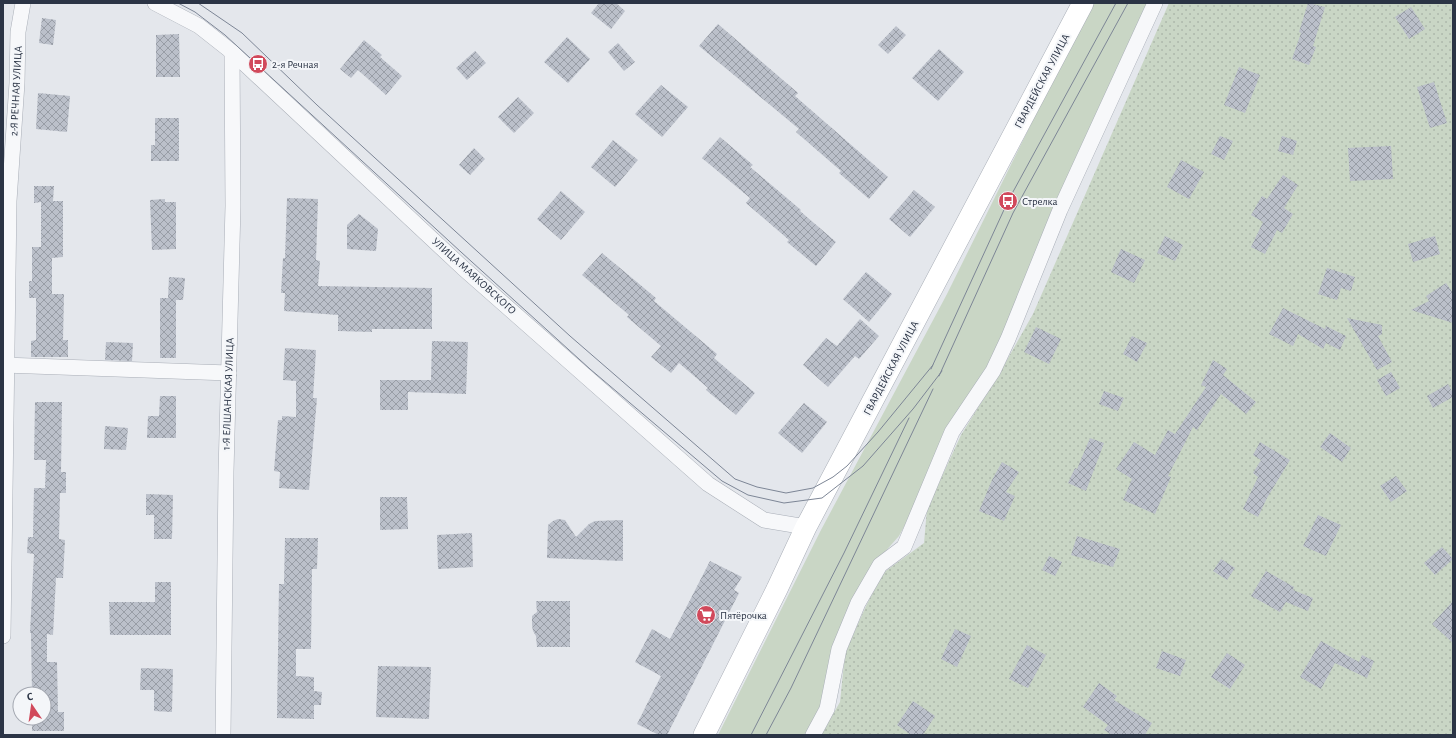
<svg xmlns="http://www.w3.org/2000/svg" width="1456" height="738" font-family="'Alegreya Sans',sans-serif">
<defs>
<pattern id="garden-dots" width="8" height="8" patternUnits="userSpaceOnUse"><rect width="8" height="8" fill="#c9d6c5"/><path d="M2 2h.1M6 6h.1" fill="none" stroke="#adb8ab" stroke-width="1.8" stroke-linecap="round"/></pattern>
<pattern id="building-cross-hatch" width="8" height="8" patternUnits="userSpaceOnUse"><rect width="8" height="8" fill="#bbc0ca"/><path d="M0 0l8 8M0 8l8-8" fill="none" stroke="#989da6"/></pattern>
</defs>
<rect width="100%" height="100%" fill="#e4e7ec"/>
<path fill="#c9d6c5" d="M1091,3H1157L1020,313L899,536L868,571L852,605L821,704L805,735H718L821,530L947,294Z"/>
<path fill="url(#garden-dots)" d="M1169,3H1453V735H821L840,702L845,653L866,606L883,573L924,543L927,509L961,435L999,374L1033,314Z"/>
<g fill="url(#building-cross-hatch)">
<path d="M599,3H616L625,11L611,29L591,13Z"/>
<path d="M1308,3L1325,7L1313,46L1316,47L1309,65L1292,59L1301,33L1299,32Z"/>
<path d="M1411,7L1425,29L1409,39L1395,17Z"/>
<path d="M42,18L56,20L53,45L39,43Z"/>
<path d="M718,24L798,93L795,96L888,177L869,199L839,173L841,171L796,132L799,129L699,46Z"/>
<path d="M896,26L906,35L888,54L878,45Z"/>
<path d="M179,34L180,77H156V35Z"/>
<path d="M567,37L590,59L568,83L544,62Z"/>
<path d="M364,40L382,55L380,57L402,76L386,95L358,70L351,78L340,69Z"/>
<path d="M618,43L635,62L624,71L608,52Z"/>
<path d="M939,49L964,72L938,101L912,78Z"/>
<path d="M475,51L486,63L467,80L456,68Z"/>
<path d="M1239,67L1260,75L1245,113L1224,105Z"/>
<path d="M1434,82L1447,123L1430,128L1417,87Z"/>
<path d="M661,85L688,107L662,137L635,114Z"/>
<path d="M38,93L70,96L67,132L36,129Z"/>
<path d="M518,97L534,113L514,133L498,117Z"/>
<path d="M155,118H179V161H151V145H155Z"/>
<path d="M1220,136L1233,141L1224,160L1211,154Z"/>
<path d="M1282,136L1297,141L1293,155L1278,151Z"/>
<path d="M720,137L753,165L750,167L801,210L800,211L836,242L816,266L787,242L789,240L746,203L750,198L702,158Z"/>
<path d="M613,140L638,160L615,187L591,167Z"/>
<path d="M1391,146L1393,179L1350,181L1348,148Z"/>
<path d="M474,148L485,159L470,175L459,165Z"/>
<path d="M1181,160L1204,172L1189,199L1167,187Z"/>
<path d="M1283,175L1298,185L1284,208L1293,214L1282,233L1277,230L1265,254L1251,247L1263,222L1251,215L1262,196L1267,199Z"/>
<path d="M34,186H54L53,201H63V257L52,258V294H64L63,340H68V357H31V341L36,340V298H29V281H32V247H41V202L34,203Z"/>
<path d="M914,190L935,207L910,237L889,219Z"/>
<path d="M561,191L585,212L561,240L537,219Z"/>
<path d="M287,198L318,199L316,260L320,261L318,286L432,288V329H372V332L338,331V315L284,311L285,293H281L283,258H285Z"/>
<path d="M165,199V202H176V249L152,250L150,200Z"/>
<path d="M359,214L378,229L376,251L347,249V225Z"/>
<path d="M1165,236L1183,245L1175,261L1157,253Z"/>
<path d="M1435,236L1440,254L1413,262L1408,244Z"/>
<path d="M1121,249L1145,260L1134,283L1111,272Z"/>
<path d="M602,253L656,298L654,301L717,354L714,358L755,393L736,415L706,390L708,388L679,363L671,373L651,357L661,346L627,317L629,315L582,275Z"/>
<path d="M1327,268L1355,277L1351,291L1341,288L1337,300L1318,294Z"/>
<path d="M866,272L892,294L869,322L843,299Z"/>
<path d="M169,277L185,278L183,300H176V358H160V298H168Z"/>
<path d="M1446,283L1453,293V323L1411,310L1429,301L1426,296Z"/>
<path d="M1283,308L1325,329L1326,326L1346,336L1340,350L1326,343L1323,349L1298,334L1293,346L1269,334Z"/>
<path d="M1347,318L1382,325V334L1378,336L1392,362L1377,370Z"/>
<path d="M860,319L879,336L859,359L855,356L828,387L803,365L826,338L837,346Z"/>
<path d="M1036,327L1061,339L1049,364L1024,352Z"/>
<path d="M1132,336L1147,343L1137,362L1123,354Z"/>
<path d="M432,341L468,342L466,394L408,392V410H380V380H431Z"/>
<path d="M106,342L133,343L132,361L105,360Z"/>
<path d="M285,348L316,350L313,398H317L309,490L279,488L280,472L274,471L278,420H282V416L296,417V381L283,380Z"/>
<path d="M1213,360L1227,369L1223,375L1256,402L1246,414L1221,394L1197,430L1193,427L1168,476L1171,477L1155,514L1123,500L1132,479L1116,469L1134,442L1155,455L1168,430L1175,434L1206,387L1201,385Z"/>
<path d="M1391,372L1400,388L1386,396L1377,380Z"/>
<path d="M1448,384L1453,393V397L1433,408L1427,396Z"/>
<path d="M1104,391L1124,398L1118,411L1099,404Z"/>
<path d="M160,396H176V438H147L148,416H159Z"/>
<path d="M35,402H62L61,472H66V493H60L59,539L65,540L63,578H56L53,635L47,634V662H57L58,712H64V731H32V718H44V694H32L31,633H30L34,554L27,553L28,537H33L34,488H45L46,460H34Z"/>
<path d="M804,403L827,422L802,453L778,433Z"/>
<path d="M105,426L128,428L126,450L104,449Z"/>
<path d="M1330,433L1351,448L1342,462L1320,447Z"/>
<path d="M1090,438L1104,443L1086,491L1068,483L1075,468L1077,469Z"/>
<path d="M1260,442L1290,460L1267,498L1258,517L1243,509L1258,477L1253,473L1261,460L1253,455Z"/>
<path d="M1002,462L1019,472L1006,492L1015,496L1004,521L979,511L992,480Z"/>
<path d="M1396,476L1407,491L1391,502L1380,486Z"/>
<path d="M146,494L173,495L172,539H154V515H146Z"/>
<path d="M380,497H407L408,529L380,530Z"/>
<path d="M1318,515L1341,525L1326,556L1303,546Z"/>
<path d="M558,519L565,520L576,537L589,524L595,521L623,520V561L547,558L548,525L553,521Z"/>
<path d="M472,533L473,567L438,569L437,535Z"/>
<path d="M1077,536L1120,549L1113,567L1071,555Z"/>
<path d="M285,538H318L317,569H312L311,649H296V676L314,677V691L322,692L321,705H314V719L277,718L279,584H284Z"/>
<path d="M1442,547L1453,559L1435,575L1424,563Z"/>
<path d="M1049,556L1062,562L1055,576L1042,570Z"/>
<path d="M1221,559L1235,568L1227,580L1213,571Z"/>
<path d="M710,561L742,577L734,590L739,593L667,735H659L637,724L661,676L635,662L652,629L670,639Z"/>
<path d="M1266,571L1294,587L1293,590L1313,598L1308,611L1286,602L1280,612L1251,596Z"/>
<path d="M155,582H171V635H110L109,602H155Z"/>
<path d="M536,601H570V647H537L536,636L533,631L532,625V616L537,612Z"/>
<path d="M1453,601V643L1432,624Z"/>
<path d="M955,629L971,636L957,667L941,659Z"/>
<path d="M1321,641L1359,662L1362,655L1374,661L1367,678L1335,663L1321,689L1300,677Z"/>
<path d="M1027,645L1046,655L1028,688L1009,679Z"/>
<path d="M1162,651L1186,660L1180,676L1156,668Z"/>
<path d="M1227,653L1245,665L1230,689L1211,677Z"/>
<path d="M378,666L431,667L429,719L376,717Z"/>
<path d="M141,668L173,669L172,712L154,711V690H140Z"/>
<path d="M1099,683L1117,696L1114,700L1152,723L1145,735H1112L1104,730L1108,725L1083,707Z"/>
<path d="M913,701L935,716L923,735H911L897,725Z"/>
</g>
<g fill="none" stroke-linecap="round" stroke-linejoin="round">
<defs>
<g id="street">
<path d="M155,3L199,26L232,52L463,268L708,484L764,520L806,527"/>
<path d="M3,365L229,373"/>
<path d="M3,636L9,201L17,83L18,32L23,3"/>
<path d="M223,735L226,472L233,206L232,52"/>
<path d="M813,735L827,709L839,649L858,603L880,565L904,547L952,432L993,371L1008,339L1060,210L1155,3"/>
</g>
<path id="secondary" d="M704,735L777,589L806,527L1083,3"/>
</defs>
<use href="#street" stroke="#a9aeb7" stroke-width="16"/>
<use href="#secondary" stroke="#a9aeb7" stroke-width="22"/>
<use href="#street" stroke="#f7f8fa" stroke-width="15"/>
<use href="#secondary" stroke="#fff" stroke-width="21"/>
<g stroke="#7d8696" stroke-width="1">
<path d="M178,3L195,12L225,35L461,252L590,369L722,481L748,495L784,503L822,498L863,466L913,409L942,371"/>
<path d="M198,3L242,33L317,105L570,336L735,479L757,487L786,493L813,488L833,477L847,466L878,432L933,365"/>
<path d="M931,369L1008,201L1116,3"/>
<path d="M939,376L1013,213L1128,3"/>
<path d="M751,735L844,553L909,418"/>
<path d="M766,735L791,688L933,389"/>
</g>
</g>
<defs>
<symbol id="bus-disc" viewBox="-11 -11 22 22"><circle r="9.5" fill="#d1495b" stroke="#f4f6f9"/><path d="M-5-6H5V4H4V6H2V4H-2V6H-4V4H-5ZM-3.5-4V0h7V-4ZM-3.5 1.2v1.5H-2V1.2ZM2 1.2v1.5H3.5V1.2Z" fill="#fff"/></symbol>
<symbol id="supermarket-disc" viewBox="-11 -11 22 22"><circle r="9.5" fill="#d1495b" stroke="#f4f6f9"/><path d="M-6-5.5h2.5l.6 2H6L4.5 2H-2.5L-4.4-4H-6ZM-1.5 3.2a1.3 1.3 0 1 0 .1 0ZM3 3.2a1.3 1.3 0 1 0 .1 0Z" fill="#fff"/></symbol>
</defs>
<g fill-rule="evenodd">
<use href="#bus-disc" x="247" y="53" width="22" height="22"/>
<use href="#bus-disc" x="997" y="190" width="22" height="22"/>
<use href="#supermarket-disc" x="695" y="604" width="22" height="22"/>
</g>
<g text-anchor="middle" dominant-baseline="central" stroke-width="4" stroke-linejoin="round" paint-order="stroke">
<g font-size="11" fill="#2b3445" stroke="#f4f6f9" text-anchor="start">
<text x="272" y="64">2-я Речная</text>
<text x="1022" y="201">Стрелка</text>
<text x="720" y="615">Пятёрочка</text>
</g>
<g font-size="11" fill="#2b3445" stroke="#f4f6f9">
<text transform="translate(1042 81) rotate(-62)">ГВАРДЕЙСКАЯ УЛИЦА</text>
<text transform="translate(16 91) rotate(-87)">2-Я РЕЧНАЯ УЛИЦА</text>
<text transform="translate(474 276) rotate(42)">УЛИЦА МАЯКОВСКОГО</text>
<text transform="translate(891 368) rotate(-62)">ГВАРДЕЙСКАЯ УЛИЦА</text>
<text transform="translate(228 394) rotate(-88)">1-Я ЕЛШАНСКАЯ УЛИЦА</text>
</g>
</g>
<rect width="1456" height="738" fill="none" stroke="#2b3445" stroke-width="8"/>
<g transform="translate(32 706) rotate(347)"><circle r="19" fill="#f4f6f9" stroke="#a4a8b1"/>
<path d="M0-3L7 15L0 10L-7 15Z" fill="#d1495b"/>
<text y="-6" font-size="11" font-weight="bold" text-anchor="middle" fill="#2b3445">С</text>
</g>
</svg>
